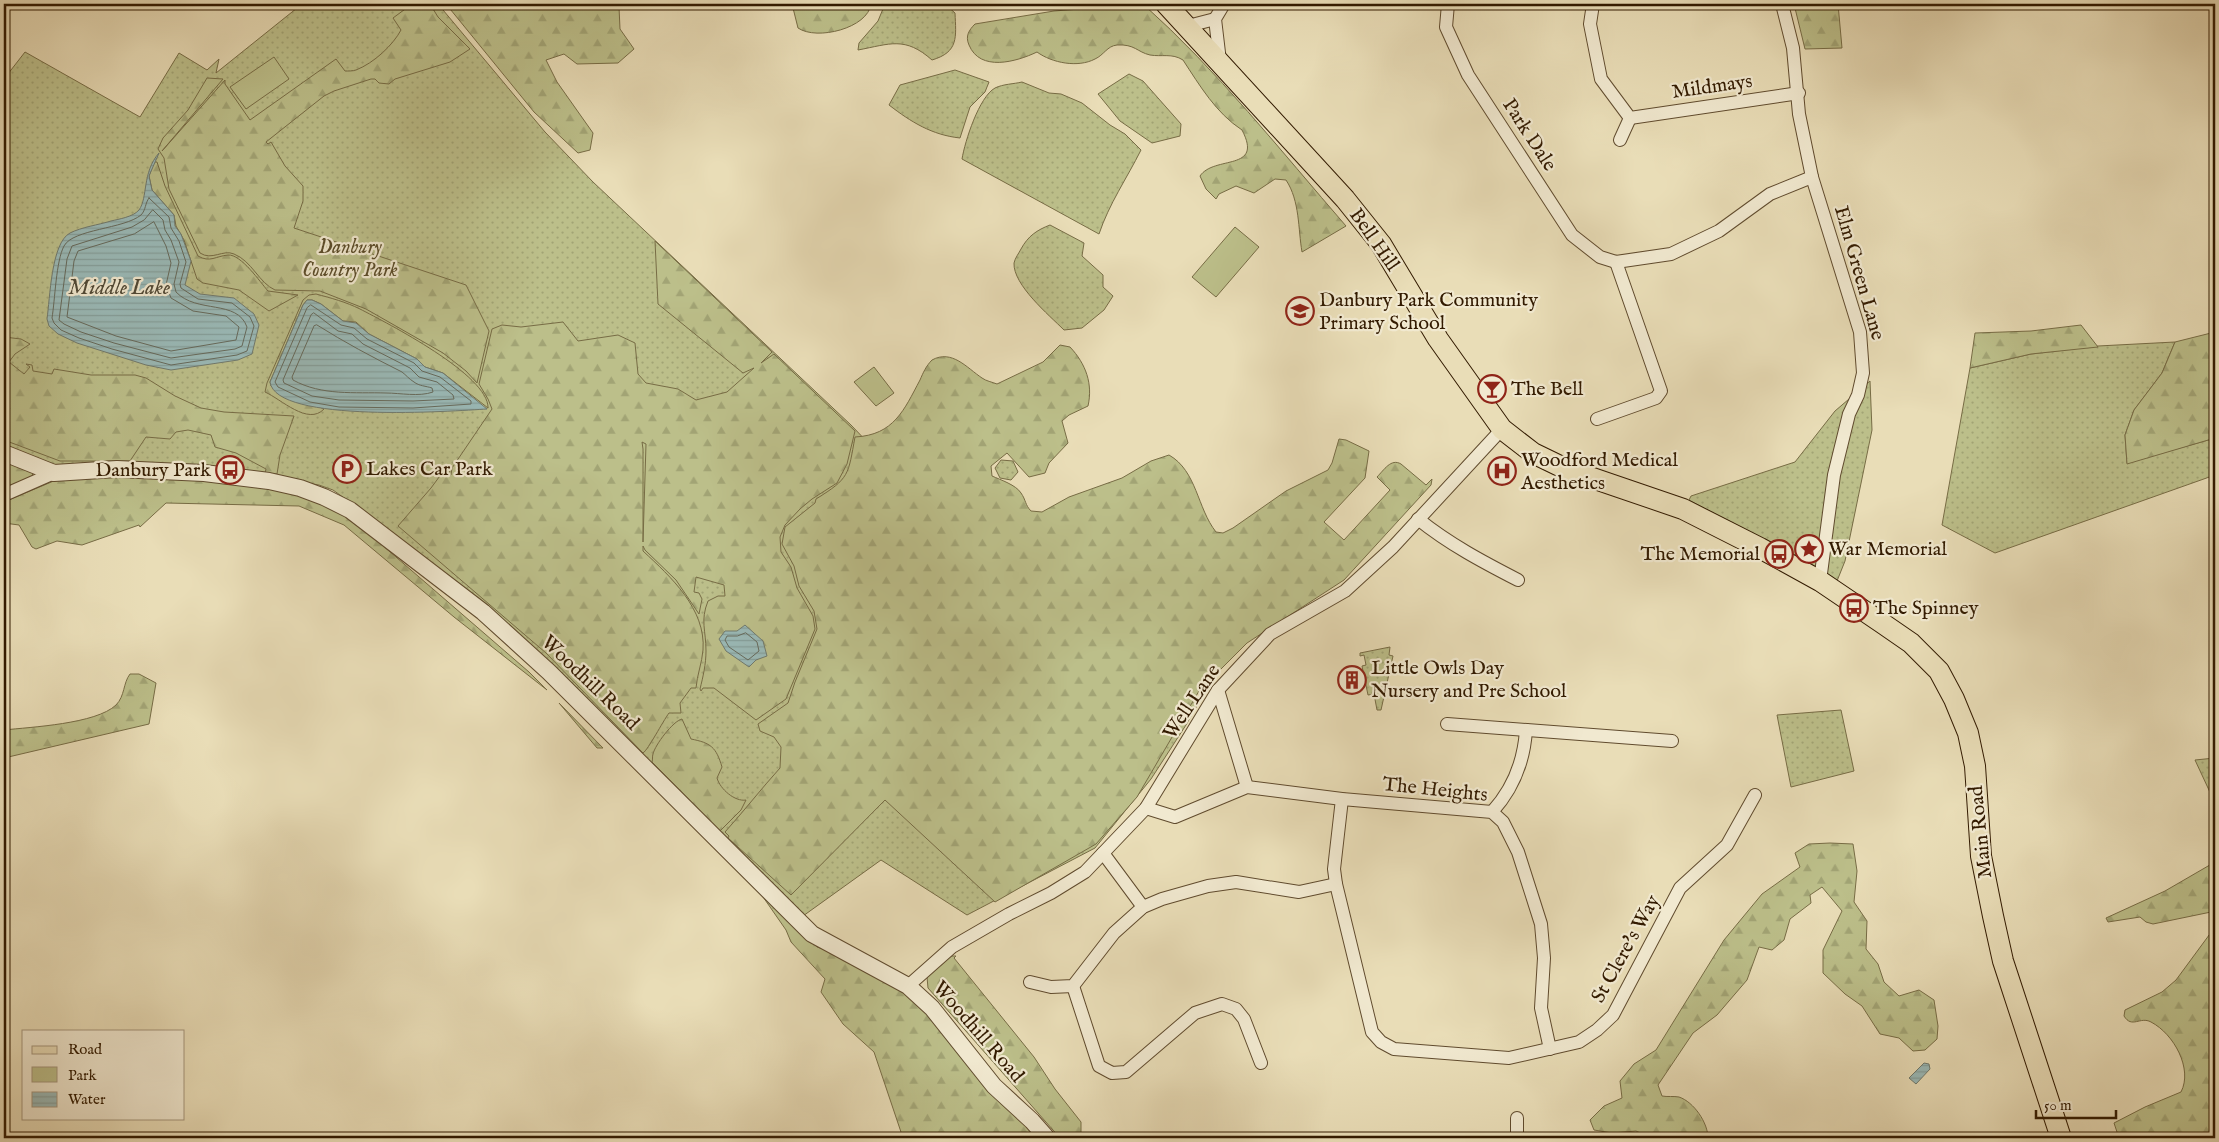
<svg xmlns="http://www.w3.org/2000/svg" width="2219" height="1142" font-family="'IM FELL English',serif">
<defs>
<pattern id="green-dots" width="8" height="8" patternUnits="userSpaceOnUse" patternTransform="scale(1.25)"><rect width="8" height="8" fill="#bcbf8a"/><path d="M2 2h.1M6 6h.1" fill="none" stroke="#a2a475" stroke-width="1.8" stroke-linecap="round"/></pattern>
<pattern id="forest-firs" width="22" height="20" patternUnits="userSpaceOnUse" patternTransform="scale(1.25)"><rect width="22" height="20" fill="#bcbf8a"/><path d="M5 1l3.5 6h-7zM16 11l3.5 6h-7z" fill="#a2a475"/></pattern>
<pattern id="water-rules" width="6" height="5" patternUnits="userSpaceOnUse" patternTransform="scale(1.25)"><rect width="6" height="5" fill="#9abab8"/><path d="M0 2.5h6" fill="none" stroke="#859f9c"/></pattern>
</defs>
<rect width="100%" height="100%" fill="#e9ddb7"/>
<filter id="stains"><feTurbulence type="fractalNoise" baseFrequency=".004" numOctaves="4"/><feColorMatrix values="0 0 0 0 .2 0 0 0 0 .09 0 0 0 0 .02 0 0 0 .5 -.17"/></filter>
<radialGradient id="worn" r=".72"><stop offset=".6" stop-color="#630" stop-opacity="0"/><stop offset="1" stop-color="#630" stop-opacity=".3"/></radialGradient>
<g fill="url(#green-dots)" stroke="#776c45">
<path d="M302,4H438L545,132L593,182L851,425L984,564L1199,702L1186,725L1151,779L1095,848L967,915L881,860L803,916L477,599L396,535L333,490L319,485L242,472L54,468L4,448V79L25,52L140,117L179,53L207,70L219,59L216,73Z"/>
<path d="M885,4H945L955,13C956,37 959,52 932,60C905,36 890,44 858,50L859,43L878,21Z"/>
<path d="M955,70L989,82L985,92L970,107L960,138C932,135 911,122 889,105L900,85Z"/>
<path d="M1129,74L1143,81L1181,124L1180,136L1152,143L1120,121L1098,94Z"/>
<path d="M1022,82L1049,93L1061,94L1082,103L1110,125L1125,134L1141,150C1127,178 1109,204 1099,234L962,159C965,141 979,97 995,88C1003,84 1014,84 1022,82Z"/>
<path d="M1050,225L1084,243L1082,256L1103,275V287L1113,296L1104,310L1082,328L1064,330C1049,315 1013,285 1014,263C1015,258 1019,253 1021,249C1028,236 1037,230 1050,225Z"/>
<path d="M2175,342L2162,373L2134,410L2125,435L2127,463L2215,438V475L1995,553L1942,525L1970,368L2031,354L2098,346Z"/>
<path d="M1870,381L1872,430L1845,561L1837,581L1689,500L1691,496L1795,462L1835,411Z"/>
<path d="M1001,460L1013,461L1018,472L1011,480L1000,478L995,468Z"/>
<path d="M1390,647L1389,655L1393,656L1381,710H1377L1374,694L1368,695L1362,666L1366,665L1364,655L1360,656V653Z"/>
<path d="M1841,710L1854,771L1791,787L1777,715Z"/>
<path d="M2215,758V803L2195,760Z"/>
</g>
<g fill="url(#forest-firs)" stroke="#776c45" fill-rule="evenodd">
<path d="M412,4H430L438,17L470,49L450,62L395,79L389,84L379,83L375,79H371L334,91L324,96L266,142L268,144L271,142L285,166L303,186V201L294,228L466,285L489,331L477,383L466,371L443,353L366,309L320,291L275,290C259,283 252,261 234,254C223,249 212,261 200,253L169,189L164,158L158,149L163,138L188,110L207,78L223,79L162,151L225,80V84L250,120L336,59L345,71C348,71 353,71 356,70C374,63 393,45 401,30L393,18Z"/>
<path d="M446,4H617L619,7L620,29L634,49L618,63L577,64L564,54L546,60L557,82L593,133L590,150L578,153L534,112Z"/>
<path d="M792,4H871C868,28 817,41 798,28Z"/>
<path d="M1102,4H1143C1218,71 1280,150 1346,226L1302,252C1298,229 1300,201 1286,180L1275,179L1254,193L1236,186L1219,194L1216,199L1206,189L1200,176C1214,155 1264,172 1242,130C1216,113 1200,86 1183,60C1172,53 1162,57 1150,55C1137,52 1135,44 1117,45C1107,46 1104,55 1095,59C1078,68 1052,63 1037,52C1016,62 980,72 969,45C965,36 969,30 975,24L1054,11L1093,8Z"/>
<path d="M1794,4H1838L1842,48L1805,49Z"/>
<path d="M154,162H157L165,186L198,256C210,263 216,256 228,255C241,254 260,282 268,291L298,295L269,311L239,290L203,283L197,279L184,240L176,226L174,215L152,190L149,176Z"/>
<path d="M655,241L772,352L761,363L774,354L855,431L847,464L837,483L812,499L800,509L785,525L780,537L781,552L791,567L797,588L813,616L815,629L786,699L756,720L714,688H703L701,691L700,689C703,677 706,664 706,651C706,630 700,621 708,601L718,596H725L724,585L696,577L694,592L699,593L702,599L699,614L676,580L645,550L643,546V551C671,577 706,609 703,650C702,663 697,675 696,688H691L680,703L681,713H669C663,721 648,750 643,753L546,653L398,526L431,488L448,465L451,466L449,475H451L452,468L492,409L488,399L479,384L492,329L502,325L521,327L563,322L578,341L618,335L635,343L638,374L646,383L678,389L696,400L727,392L754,368L743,373L658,304ZM642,442L646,444L643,542V449Z"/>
<path d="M316,294C331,298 346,302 360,309C387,323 489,375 488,408L443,373L425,367L417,359L369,334L356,322L343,321L321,304L312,300H307L303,305L270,382L271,386L324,409C308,426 281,399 265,392L267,383L303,300L309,295Z"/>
<path d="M2081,325L2098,347L2031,354L1970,368L1975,333L2031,331Z"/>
<path d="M2215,332V438L2127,464L2125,435L2134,410L2162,373L2175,342Z"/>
<path d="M4,337L21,339L30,344L15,354L9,362L24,374L30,367L26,364L32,365L33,371L52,374L54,369L91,375H135L146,378L175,396L201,408L224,412L294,416L280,455L277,474L265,473L266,469L236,453L215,447L211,435L188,430L176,432L170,439L146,437L130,461H60L4,440Z"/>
<path d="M1060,345L1070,347C1086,364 1093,384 1088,406L1069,415L1062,421L1068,443L1049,463L1045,473L1029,477L1007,453L991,466L992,476C1001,480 1016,485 1021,493C1026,500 1025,505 1031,511L1042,512L1069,497L1122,478L1151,461L1169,455C1197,471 1197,508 1216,532L1223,533L1233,528L1286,491L1328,470L1332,463L1339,439L1346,440L1369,451L1365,478L1324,522L1344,540L1390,490L1377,477C1384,470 1391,458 1401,464L1426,485L1432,479L1431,485L1344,580L1247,643L1199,691L1137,797L1096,844L995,902L885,800L791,895L728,838L729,836L725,832C744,811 761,789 780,768L781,747L774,737L760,731L758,724L788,703L795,682L817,629L814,611L799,586L794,566L782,544L785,527L815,503L816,499C850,478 848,475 855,437C894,435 904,410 920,380C923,373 926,366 932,360C952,349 967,368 982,378C986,381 992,382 997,384L1043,362Z"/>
<path d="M4,457L34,471L31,478L4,492Z"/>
<path d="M126,474C194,479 263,485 330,500L529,672L547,690L454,617L344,525L299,506L166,503L140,527L139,525L82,545L57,541L36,549L32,547L19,525L4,523V502L56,480Z"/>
<path d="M130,674H139L156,683L149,724L4,758V730C31,727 96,724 116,705C125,696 123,683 130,674Z"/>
<path d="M559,703L603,748H597Z"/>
<path d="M682,719L691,739C711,743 716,747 722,767L717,778C720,789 735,802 746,800L741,810L720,831L652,762C653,759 652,757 653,754C655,745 673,721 682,719Z"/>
<path d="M1830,843L1853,844L1857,871L1854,902L1867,921L1866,949L1878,964L1884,982L1899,996L1919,990L1934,1000L1938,1026L1937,1039L1925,1050L1913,1051L1899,1038L1880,1034L1862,1006L1845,994L1823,973V950L1842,911L1822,887L1810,895L1811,903L1790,919L1784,940L1772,950L1759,947L1747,980L1717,1015L1693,1033L1658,1085L1662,1096C1667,1097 1674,1096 1679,1097C1694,1102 1708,1123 1708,1138H1651L1636,1131L1612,1133L1594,1130L1590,1120L1604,1106L1622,1098L1620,1081L1634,1064L1656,1050L1724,940L1762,894L1800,867L1795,853L1809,844Z"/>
<path d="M736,858L817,947L839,954L899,988L926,1010L1037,1138H903L874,1052L843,1024L821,992L825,979L791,942L786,930Z"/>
<path d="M2215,862V913L2211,912L2153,924L2146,922L2140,917L2108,922L2106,918L2165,891Z"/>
<path d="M2215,927V1138H2119L2114,1123L2145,1107L2181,1092C2193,1069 2174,1034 2151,1022C2140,1016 2132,1029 2124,1016L2125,1010L2162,992L2176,980Z"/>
<path d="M951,956H956L954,958L1034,1057L1055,1089L1081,1122V1134L1075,1138H1060L928,988L927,977Z"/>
</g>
<g fill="#bcbf8a" stroke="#776c45">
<path d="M274,57L289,79L246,109L230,87Z"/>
<path d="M1235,227L1259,247L1216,297L1192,277Z"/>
<path d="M874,367L894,393L876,406L854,382Z"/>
</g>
<g fill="url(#water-rules)" stroke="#707a6e">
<path d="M159,153L149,176L152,190L174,215L175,226L181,234L191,261L185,285L200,294L234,298L254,314L259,325L252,354L238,360L171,370L146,365L77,343L58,334L49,326L47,319C50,299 51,243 70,233C82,227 98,225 111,221C119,219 133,217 139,210C148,198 142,172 159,153Z"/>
<path d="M307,300H312L321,304L343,321L356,323L369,334L417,359L425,367L443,373L487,409C454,411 276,424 270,382L303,305Z"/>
<path d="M745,625L763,641L767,656L756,660L749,667L726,651L719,639L725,631H737Z"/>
<path d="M1924,1063L1929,1064L1930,1069L1916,1084L1909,1078Z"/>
</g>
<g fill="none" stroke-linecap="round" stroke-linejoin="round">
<g stroke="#666a5c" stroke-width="1">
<path d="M149,198L169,217L171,228L179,241L186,262L180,284L181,288L198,299L232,303L250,317L254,326L247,351L237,355L171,365L112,349L79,338L61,330L54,323L52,318C55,300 56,261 64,246C73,229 124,229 141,215C146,210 145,203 149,198Z"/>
<path d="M153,210L163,220L165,230L171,240L179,262L174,284L176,292C197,314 237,299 247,327L242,346L235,349L171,358L114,343L81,332L64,324L59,320L67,259L72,246L132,227L144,220Z"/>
<path d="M154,222L166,246L171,263L166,285L171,298L193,311L226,316L239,327L236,340L171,351L116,336L67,317L74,261L78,251L134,234Z"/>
<path d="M311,305L341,325L354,328L367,339L414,363L422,371L440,377L471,401V404L413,408L339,407L310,402L278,387L275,382L307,308Z"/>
<path d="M314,313L338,331L352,334L363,344L410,368L419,377L437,382L453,395L454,399L413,401L339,400L312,396L284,383L283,380L311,315Z"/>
<path d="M317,325C344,342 372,357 402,372C406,375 409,379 414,382C419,386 426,386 432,388L433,392C419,397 400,393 386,393C355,392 322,396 293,380L292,377L314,326Z"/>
<path d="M746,633L757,642L759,651L748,660L729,647L725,640L727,636H737Z"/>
</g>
<defs>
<g id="minor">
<path d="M1448,4L1446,27L1468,75L1572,235L1600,257L1616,262L1671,254L1719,231L1770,194L1812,177"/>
<path d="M1593,4L1590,24L1601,79L1630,118L1799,93"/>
<path d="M1782,4L1793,48L1799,114L1812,177L1860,332L1863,373L1858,395L1849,414L1834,475L1820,581"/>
<path d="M1188,26L1215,19"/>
<path d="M1220,61L1215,19L1224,4"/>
<path d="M1620,140L1630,118"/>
<path d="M1597,419L1656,398L1661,391L1616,262"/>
<path d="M4,495L54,473"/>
<path d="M1418,519C1449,544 1483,562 1518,580"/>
<path d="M1218,690L1247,787"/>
<path d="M1447,724L1672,741"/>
<path d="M1342,799L1334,869L1336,884L1372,1032L1381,1042L1394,1049L1509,1058L1579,1042L1597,1030L1613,1015L1680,888L1727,845L1755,795"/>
<path d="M1146,808L1175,817L1247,787L1342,799L1492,812L1503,822L1518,852L1541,924L1544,958L1541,1008L1550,1049"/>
<path d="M1492,812C1513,789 1524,761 1526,730"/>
<path d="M1103,853L1143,907"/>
<path d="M1030,982L1051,987L1073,986L1114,933L1143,907L1162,899L1208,886L1236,882L1299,892L1336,884"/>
<path d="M908,986L952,947L1009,914L1051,893L1085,872L1146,808L1218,690L1270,634L1345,591L1393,547L1502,429"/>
<path d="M1073,986L1099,1066L1112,1073L1126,1072L1195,1013L1222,1004L1236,1009L1244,1019L1261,1063"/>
<path d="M1517,1138V1118"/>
</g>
<path id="tertiary" d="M4,453L54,473L117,469L204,473L269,481L300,488L324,497L350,510L483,612L549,672L812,934L908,986L932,1008L994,1086L1032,1121L1047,1138"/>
<path id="primary" d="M1166,4L1345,199L1381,244L1438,339L1502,429L1533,453L1566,469L1683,509L1760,548L1820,581L1882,623L1911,643L1939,671L1954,699L1968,733L1975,766L1981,856L1993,916L2003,961L2061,1138"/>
</defs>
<use href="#minor" stroke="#604b2e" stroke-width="14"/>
<use href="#tertiary" stroke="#604b2e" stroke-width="18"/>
<use href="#primary" stroke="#321a00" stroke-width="22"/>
<use href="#minor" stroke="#f1e9d0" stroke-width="12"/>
<use href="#tertiary" stroke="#f1e9d0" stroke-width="16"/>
<use href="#primary" stroke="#e9ddb7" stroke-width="20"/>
</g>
<defs>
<symbol id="school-ring" viewBox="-11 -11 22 22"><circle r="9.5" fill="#f1e9d0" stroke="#8f2418" stroke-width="1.5"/><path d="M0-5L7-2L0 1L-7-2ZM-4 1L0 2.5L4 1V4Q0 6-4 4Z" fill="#8f2418"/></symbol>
<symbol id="bar-ring" viewBox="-11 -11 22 22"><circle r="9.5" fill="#f1e9d0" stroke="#8f2418" stroke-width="1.5"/><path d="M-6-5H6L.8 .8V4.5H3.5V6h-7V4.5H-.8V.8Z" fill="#8f2418"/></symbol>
<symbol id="parking-ring" viewBox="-11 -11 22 22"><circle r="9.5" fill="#f1e9d0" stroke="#8f2418" stroke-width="1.5"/><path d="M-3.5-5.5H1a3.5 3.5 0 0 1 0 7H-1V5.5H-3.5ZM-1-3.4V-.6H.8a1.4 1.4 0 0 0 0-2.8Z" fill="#8f2418"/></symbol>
<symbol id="bus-ring" viewBox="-11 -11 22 22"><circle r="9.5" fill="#f1e9d0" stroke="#8f2418" stroke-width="1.5"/><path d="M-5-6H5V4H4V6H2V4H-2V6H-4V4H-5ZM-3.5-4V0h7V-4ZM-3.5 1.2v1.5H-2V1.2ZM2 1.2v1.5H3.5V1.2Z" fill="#8f2418"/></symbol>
<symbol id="hospital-ring" viewBox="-11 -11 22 22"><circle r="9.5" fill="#f1e9d0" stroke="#8f2418" stroke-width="1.5"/><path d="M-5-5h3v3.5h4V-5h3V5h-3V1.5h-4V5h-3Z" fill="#8f2418"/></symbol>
<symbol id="sight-ring" viewBox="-11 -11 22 22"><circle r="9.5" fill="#f1e9d0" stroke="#8f2418" stroke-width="1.5"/><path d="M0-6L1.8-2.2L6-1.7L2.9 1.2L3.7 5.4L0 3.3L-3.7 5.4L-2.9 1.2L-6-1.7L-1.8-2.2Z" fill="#8f2418"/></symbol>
<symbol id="building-ring" viewBox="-11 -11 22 22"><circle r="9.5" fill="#f1e9d0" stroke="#8f2418" stroke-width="1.5"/><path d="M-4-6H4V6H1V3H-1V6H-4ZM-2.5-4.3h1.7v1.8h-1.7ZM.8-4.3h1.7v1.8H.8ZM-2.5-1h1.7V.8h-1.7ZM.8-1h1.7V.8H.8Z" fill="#8f2418"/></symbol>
</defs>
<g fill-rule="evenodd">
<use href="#school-ring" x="1284" y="295" width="32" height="32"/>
<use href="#bar-ring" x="1476" y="373" width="32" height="32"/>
<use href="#parking-ring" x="331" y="453" width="32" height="32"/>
<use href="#bus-ring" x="214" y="454" width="32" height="32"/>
<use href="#hospital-ring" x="1486" y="455" width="32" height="32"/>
<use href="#sight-ring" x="1793" y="533" width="32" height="32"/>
<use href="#bus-ring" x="1763" y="538" width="32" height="32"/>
<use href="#bus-ring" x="1838" y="592" width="32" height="32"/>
<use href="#building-ring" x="1336" y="664" width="32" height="32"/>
</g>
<g text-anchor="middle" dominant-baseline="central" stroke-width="4.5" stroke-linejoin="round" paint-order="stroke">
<g font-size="20" fill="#321a00" stroke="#f1e9d0">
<text transform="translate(1712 87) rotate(-8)">Mildmays</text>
<text transform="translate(1529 135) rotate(57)">Park Dale</text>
<text transform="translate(1374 240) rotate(55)">Bell Hill</text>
<text transform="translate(1859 273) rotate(74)">Elm Green Lane</text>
<text transform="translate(590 683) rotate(44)">Woodhill Road</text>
<text transform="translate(1192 702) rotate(-56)">Well Lane</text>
<text transform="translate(1435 790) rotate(6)">The Heights</text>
<text transform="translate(1981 832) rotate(-96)">Main Road</text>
<text transform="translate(1626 949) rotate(-61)">St Clere's Way</text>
<text transform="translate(978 1032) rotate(49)">Woodhill Road</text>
</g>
<g font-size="20" font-style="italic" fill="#5b4c29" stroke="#f1e9d0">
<text x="350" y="247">Danbury<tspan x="350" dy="23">Country Park</tspan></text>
</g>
<g font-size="20" fill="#321a00" stroke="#f1e9d0" text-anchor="start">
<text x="1319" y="300">Danbury Park Community<tspan x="1319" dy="23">Primary School</tspan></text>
<text x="1511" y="389">The Bell</text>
<text x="1521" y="460">Woodford Medical<tspan x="1521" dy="23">Aesthetics</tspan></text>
<text x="366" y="469">Lakes Car Park</text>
<text x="211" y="470" text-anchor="end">Danbury Park</text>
<text x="1828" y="549">War Memorial</text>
<text x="1760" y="554" text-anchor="end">The Memorial</text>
<text x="1873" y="608">The Spinney</text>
<text x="1371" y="668">Little Owls Day<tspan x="1371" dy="23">Nursery and Pre School</tspan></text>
</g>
<g font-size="21" font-style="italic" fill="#514a37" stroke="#f1e9d0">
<text x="119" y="288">Middle Lake</text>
</g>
</g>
<rect width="2219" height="1142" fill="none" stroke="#e9ddb7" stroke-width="20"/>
<rect x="5" y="5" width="2209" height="1132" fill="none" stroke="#321a00" stroke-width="2.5"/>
<rect x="10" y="10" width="2199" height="1122" fill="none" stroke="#321a00"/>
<rect x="22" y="1030" width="162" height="90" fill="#f1e9d0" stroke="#a5967d"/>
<rect x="32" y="1046" width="25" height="8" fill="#e9ddb7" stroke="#a5967d"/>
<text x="68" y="1054" font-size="15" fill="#321a00">Road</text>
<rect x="32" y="1067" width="25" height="15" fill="#bcbf8a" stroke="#a5967d"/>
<text x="68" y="1080" font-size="15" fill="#321a00">Park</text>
<rect x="32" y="1092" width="25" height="15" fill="url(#water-rules)" stroke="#a5967d"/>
<text x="68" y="1104" font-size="15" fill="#321a00">Water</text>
<path d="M2036 1110v8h80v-8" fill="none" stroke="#321a00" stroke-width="2.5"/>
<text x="2044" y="1110" font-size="15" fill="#321a00" stroke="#f1e9d0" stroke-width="4" paint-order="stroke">50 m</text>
<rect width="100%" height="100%" filter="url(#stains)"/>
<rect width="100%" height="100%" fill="url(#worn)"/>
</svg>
